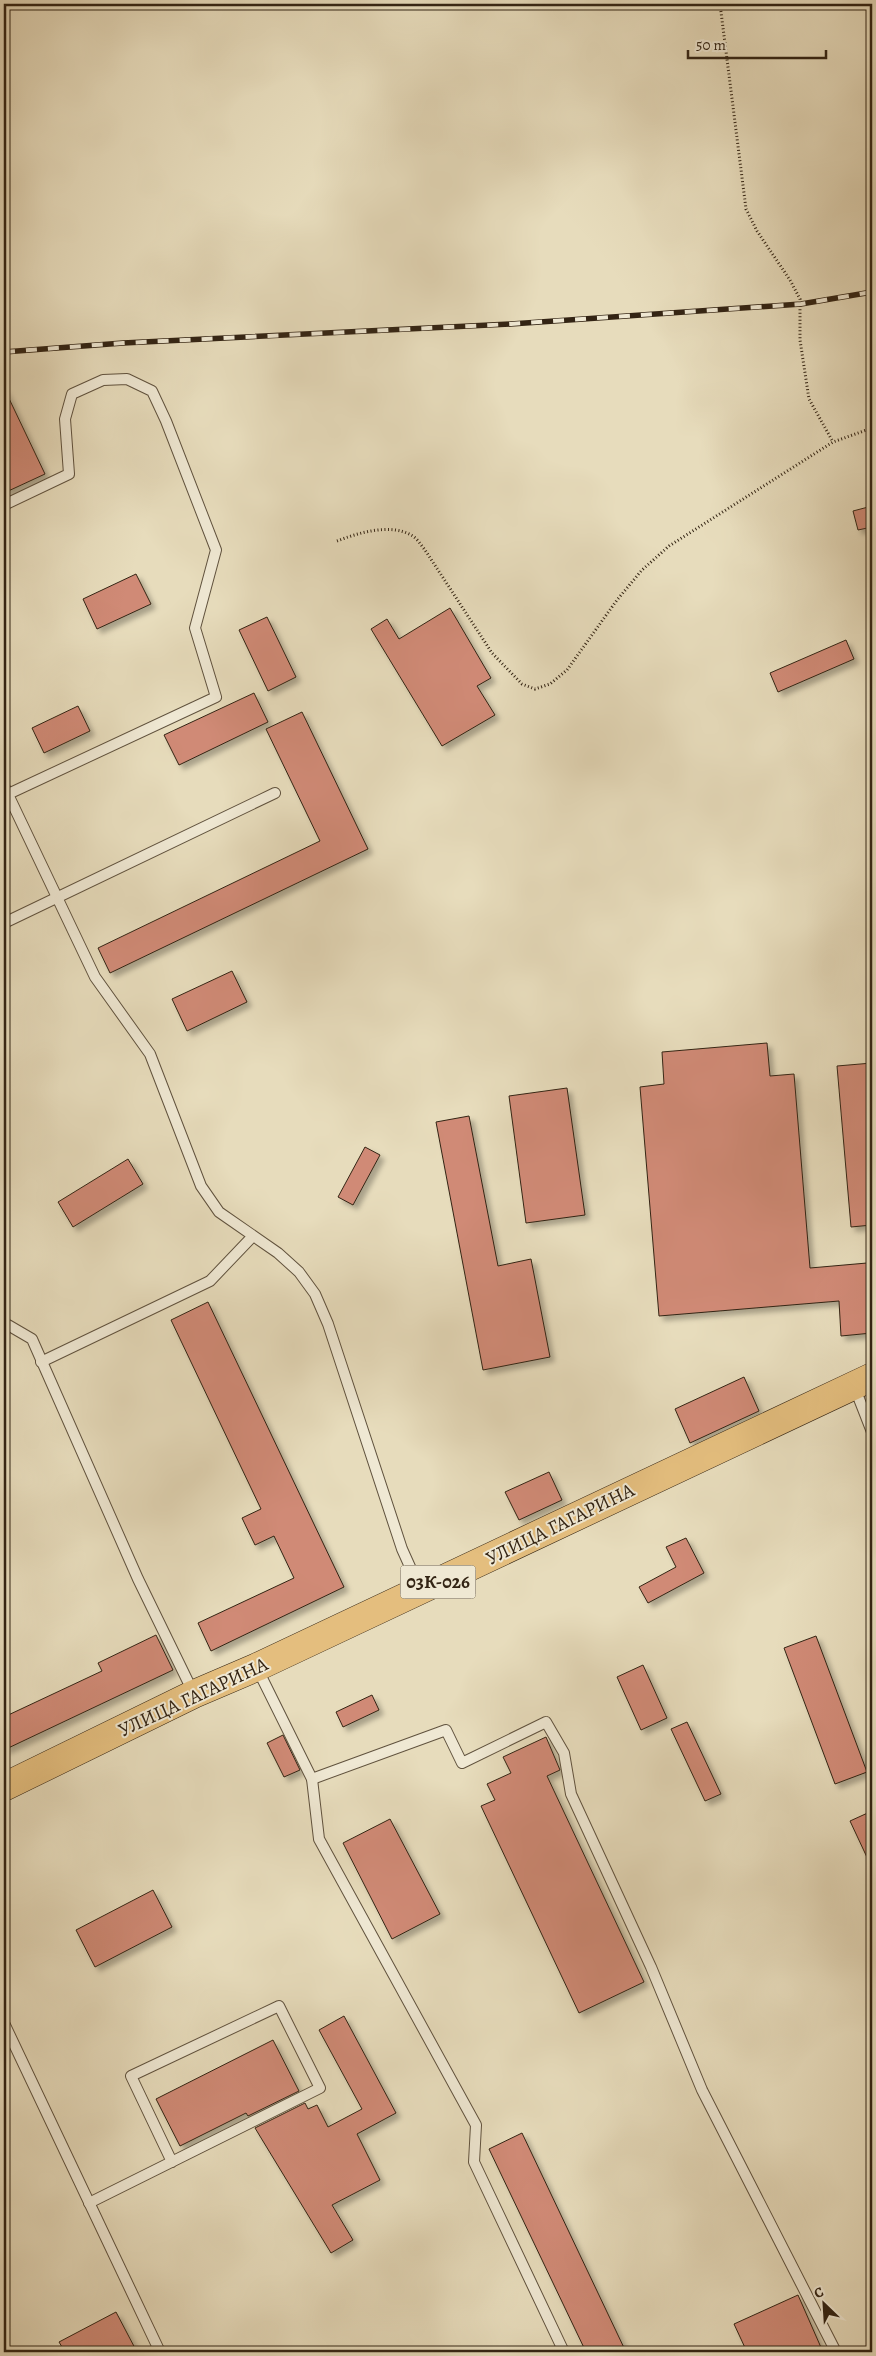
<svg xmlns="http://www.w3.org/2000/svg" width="876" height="2356" font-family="Alegreya,serif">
<defs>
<filter id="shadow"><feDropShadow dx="4.5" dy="4.5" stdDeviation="2.5" flood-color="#0004"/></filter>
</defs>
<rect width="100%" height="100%" fill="#e7dcbc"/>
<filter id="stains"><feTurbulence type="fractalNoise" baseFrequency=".004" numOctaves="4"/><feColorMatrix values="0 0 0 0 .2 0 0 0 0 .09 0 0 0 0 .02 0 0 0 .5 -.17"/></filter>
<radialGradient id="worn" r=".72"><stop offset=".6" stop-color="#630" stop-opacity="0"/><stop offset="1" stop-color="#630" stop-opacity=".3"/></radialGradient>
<g fill="#d08a76" stroke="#332414" filter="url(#shadow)">
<path d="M4,388L45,474L4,493Z"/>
<path d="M872,506V527L858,530L853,511Z"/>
<path d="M136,574L151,604L97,629L83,599Z"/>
<path d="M450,608L491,678L477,686L495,715L442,746L371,629L387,619L399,639Z"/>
<path d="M267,617L296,677L268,691L239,630Z"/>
<path d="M846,640L854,659L778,692L770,673Z"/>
<path d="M254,693L268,722L179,765L164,735Z"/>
<path d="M78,706L90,731L44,753L32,728Z"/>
<path d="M302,712L368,849L110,973L98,948L320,841L266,729Z"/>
<path d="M232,971L247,1002L187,1031L172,999Z"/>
<path d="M767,1043L770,1076L794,1074L810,1268L867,1263L872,1333L841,1336L839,1301L659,1316L640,1087L664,1084L662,1052Z"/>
<path d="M872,1063V1225L851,1227L837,1066Z"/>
<path d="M567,1088L585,1215L526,1223L509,1096Z"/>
<path d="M469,1116L498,1266L531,1259L550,1357L483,1370L436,1122Z"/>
<path d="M365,1147L380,1155L353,1205L338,1197Z"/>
<path d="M128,1159L143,1184L73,1227L58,1202Z"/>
<path d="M208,1302L344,1587L211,1651L198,1623L294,1578L274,1536L255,1545L242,1518L261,1509L171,1320Z"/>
<path d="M744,1377L759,1411L690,1443L675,1409Z"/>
<path d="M549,1472L562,1500L519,1520L505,1492Z"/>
<path d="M686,1538L704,1573L648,1603L639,1587L676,1567L666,1547Z"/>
<path d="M156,1635L173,1670L4,1750V1717L102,1671L98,1663Z"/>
<path d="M816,1636L867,1772L835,1784L784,1648Z"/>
<path d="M643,1665L667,1718L641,1730L617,1677Z"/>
<path d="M372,1695L379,1710L343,1727L336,1712Z"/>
<path d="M687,1722L721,1794L705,1801L671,1729Z"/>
<path d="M283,1735L300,1770L284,1777L267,1743Z"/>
<path d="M546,1737L560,1770L547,1776L644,1982L579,2013L481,1806L495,1800L487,1784L511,1773L503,1757Z"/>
<path d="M872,1811V1868L850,1821Z"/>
<path d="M390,1819L440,1914L392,1939L343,1843Z"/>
<path d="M153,1890L172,1927L95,1967L76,1930Z"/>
<path d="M344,2016L396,2113L357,2134L380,2180L332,2205L353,2240L331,2253L255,2128L305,2103L308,2109L317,2105L328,2127L362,2109L319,2030Z"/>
<path d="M273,2040L299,2091L248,2116L246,2113L180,2146L156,2099Z"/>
<path d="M522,2133L626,2352H586L489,2149Z"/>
<path d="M798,2295L823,2352H747L734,2324Z"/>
<path d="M116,2312L137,2352H65L59,2342Z"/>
</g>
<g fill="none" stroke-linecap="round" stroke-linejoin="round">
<defs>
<g id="service">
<path d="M4,505L69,474L65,419L72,394L103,380L127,379L152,391L166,421L216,550L195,628L216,697L4,796"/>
<path d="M4,786L95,977L150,1054L201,1186L219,1212L278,1253L299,1272L315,1294L328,1324L402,1549L420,1589"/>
<path d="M4,923L275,793"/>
<path d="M4,1325H8L32,1339L138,1579L194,1694"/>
<path d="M41,1362L210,1281L252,1237"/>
<path d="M854,1386L872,1432"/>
<path d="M257,1668L312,1779L319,1839L476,2125L474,2162L564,2352"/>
<path d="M312,1779L446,1730L462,1763L546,1722L564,1753L571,1794L651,1967L702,2090L836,2352"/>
<path d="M4,2023L160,2352"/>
<path d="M89,2203L320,2088L279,2006L131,2076L172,2162"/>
</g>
<path id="primary" d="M4,1787L194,1694L257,1667L872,1377"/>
</defs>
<use href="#service" stroke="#60523e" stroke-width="12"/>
<use href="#primary" stroke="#332414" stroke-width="29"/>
<g stroke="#332414" stroke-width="3" stroke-dasharray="1 2.5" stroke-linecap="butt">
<path d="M720,4L746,209L757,231L790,280L800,299V340L809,399L833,442"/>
<path d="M337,541C358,533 390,523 411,535C417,538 421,545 425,550L492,653L522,684L535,689L550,684L567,670L617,600L642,570L669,546L833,442L872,428"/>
</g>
<use href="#service" stroke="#efe8d3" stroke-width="10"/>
<use href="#primary" stroke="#e4be7e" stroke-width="28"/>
<defs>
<path id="rail" d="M4,352L123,343L511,324L801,304L872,292"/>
</defs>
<use href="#rail" stroke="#332414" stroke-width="5.5"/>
<use href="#rail" stroke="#efe8d3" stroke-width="4" stroke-dasharray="11" stroke-linecap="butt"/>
</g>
<g text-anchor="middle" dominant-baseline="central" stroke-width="4" stroke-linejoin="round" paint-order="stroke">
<rect fill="#efe8d3" stroke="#6b5f4d" stroke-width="1" x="400.5" y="1565.5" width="75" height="33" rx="4"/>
<g font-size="19" font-weight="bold" fill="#332414">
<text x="438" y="1582">03К-026</text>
</g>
<g font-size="20" fill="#332414" stroke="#efe8d3">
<text transform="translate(560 1524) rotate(-26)">УЛИЦА ГАГАРИНА</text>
<text transform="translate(193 1697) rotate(-25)">УЛИЦА ГАГАРИНА</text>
</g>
</g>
<rect width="876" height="2356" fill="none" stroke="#e7dcbc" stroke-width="20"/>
<rect x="5" y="5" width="866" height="2346" fill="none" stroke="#332414" stroke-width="2.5"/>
<rect x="10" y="10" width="856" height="2336" fill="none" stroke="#332414"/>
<g transform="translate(824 2304) rotate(335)" stroke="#efe8d3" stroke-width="4" paint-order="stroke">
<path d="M0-4L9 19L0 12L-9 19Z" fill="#332414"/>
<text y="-8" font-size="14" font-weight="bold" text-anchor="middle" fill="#332414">С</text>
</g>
<path d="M688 50v8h138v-8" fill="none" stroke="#332414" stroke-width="2.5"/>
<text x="696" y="50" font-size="15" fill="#332414" stroke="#efe8d3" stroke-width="4" paint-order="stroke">50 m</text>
<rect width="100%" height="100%" filter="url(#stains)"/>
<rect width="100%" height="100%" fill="url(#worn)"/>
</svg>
